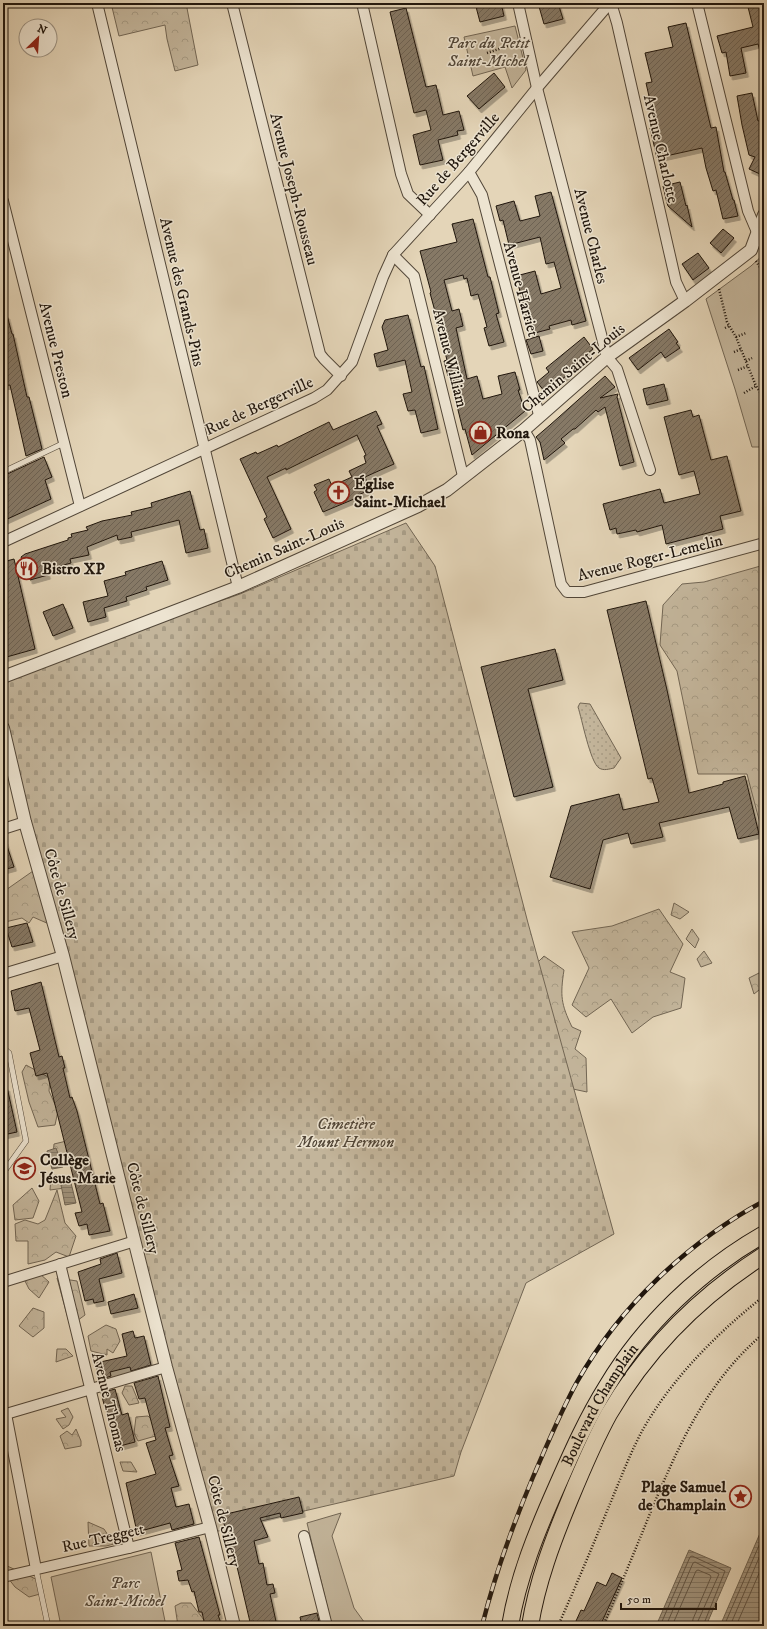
<svg xmlns="http://www.w3.org/2000/svg" width="767" height="1629" font-family="'IM FELL DW Pica',serif">
<defs>
<pattern id="grass-dots" width="8" height="8" patternUnits="userSpaceOnUse"><rect width="8" height="8" fill="#c3b59b"/><path d="M2 2h.1M6 6h.1" fill="none" stroke="#a79b84" stroke-width="1.8" stroke-linecap="round"/></pattern>
<pattern id="forest-crowns" width="20" height="18" patternUnits="userSpaceOnUse"><rect width="20" height="18" fill="#c3b59b"/><path d="M2 6a3 3 0 1 1 6 0M12 15a3 3 0 1 1 6 0" fill="none" stroke="#a79b84"/></pattern>
<pattern id="cemetery-stones" width="16" height="16" patternUnits="userSpaceOnUse"><rect width="16" height="16" fill="#c3b59b"/><path d="M2 7V4a2 2 0 0 1 4 0v3zM10 15v-3a2 2 0 0 1 4 0v3z" fill="#a79b84"/></pattern>
<pattern id="water-rules" width="6" height="5" patternUnits="userSpaceOnUse"><rect width="6" height="5" fill="#a1947e"/><path d="M0 2.5h6" fill="none" stroke="#837866"/></pattern>
<pattern id="building-hatch" width="6" height="6" patternUnits="userSpaceOnUse"><rect width="6" height="6" fill="#867966"/><path d="M-1 1l2-2M0 6l6-6M5 7l2-2" fill="none" stroke="#6d6252"/></pattern>
<filter id="shadow"><feDropShadow dx="2.5" dy="4" stdDeviation="0" flood-color="#0004"/></filter>
</defs>
<rect width="100%" height="100%" fill="#e4d5b8"/>
<filter id="stains"><feTurbulence type="fractalNoise" baseFrequency=".005" numOctaves="4"/><feColorMatrix values="0 0 0 0 .2 0 0 0 0 .09 0 0 0 0 .02 0 0 0 .5 -.17"/></filter>
<radialGradient id="worn" r=".72"><stop offset=".6" stop-color="#630" stop-opacity="0"/><stop offset="1" stop-color="#630" stop-opacity=".3"/></radialGradient>
<path fill="url(#grass-dots)" stroke="#726654" d="M580,703L590,704L621,758L614,768C609,769 604,771 599,768C590,762 582,719 578,707Z"/>
<g fill="url(#forest-crowns)" stroke="#726654">
<path d="M111,3H186L198,65L175,71L167,39L165,25L119,36Z"/>
<path d="M764,565V839L747,774H698L677,671L660,645L663,605L682,584L704,582Z"/>
<path d="M33,871L65,931L33,917L29,923L22,918L5,922L3,934V892Z"/>
<path d="M674,903L689,912L680,919L671,915Z"/>
<path d="M659,909L683,944L670,972L685,978L681,1008L653,1017L632,1033L611,999L586,1017L572,1005L589,968L572,932L612,926Z"/>
<path d="M692,929L699,939L695,948L686,939Z"/>
<path d="M704,951L712,963L701,967L697,959Z"/>
<path d="M544,956L564,970C560,996 561,1004 572,1027L581,1031L575,1049L586,1058L587,1092L554,1085L529,971Z"/>
<path d="M763,971L764,986L754,994L749,978Z"/>
<path d="M26,1065L50,1078L49,1091L58,1111L55,1125L38,1127L29,1102L22,1072Z"/>
<path d="M75,1139L74,1152L63,1156L53,1155L54,1144Z"/>
<path d="M56,1175L66,1178L65,1188L50,1190L51,1176Z"/>
<path d="M32,1188L39,1201L33,1218L15,1220L13,1205Z"/>
<path d="M57,1190L65,1223L76,1236L69,1257L56,1252L45,1260L28,1264V1241H16L15,1224L25,1220L38,1224L45,1220Z"/>
<path d="M39,1273L49,1282L39,1298L29,1289L24,1279Z"/>
<path d="M57,1278L77,1281L85,1315L70,1326Z"/>
<path d="M33,1308L44,1312V1328L33,1337L19,1326Z"/>
<path d="M106,1325L116,1329L120,1341L113,1353L107,1349V1355L91,1351L88,1336Z"/>
<path d="M57,1349H66L73,1356L56,1362Z"/>
<path d="M125,1386H132L139,1403L129,1405L122,1393Z"/>
<path d="M68,1408L73,1417L69,1425L63,1429L56,1419L66,1417L61,1411Z"/>
<path d="M148,1416L166,1433L138,1441L134,1433L136,1417Z"/>
<path d="M76,1429L81,1441V1446L65,1449L60,1436L67,1431L72,1435Z"/>
<path d="M120,1462H131L137,1472L123,1471Z"/>
<path d="M88,1522L104,1529L114,1544L106,1546H89Z"/>
<path d="M3,1553L5,1565L38,1580L40,1594L29,1597L15,1587L8,1578L3,1576Z"/>
<path d="M181,1603H191L204,1620L203,1626H178L175,1606Z"/>
</g>
<path fill="url(#cemetery-stones)" stroke="#726654" d="M406,523L435,566L528,923L614,1234L526,1283L461,1452L454,1476L210,1533L3,728V677L240,594Z"/>
<g fill="#c3b59b" stroke="#726654">
<path d="M515,26L526,70L512,88L505,67L473,76L464,37Z"/>
<path d="M764,254V447H752L735,389L706,299L751,266Z"/>
<path d="M341,1513L332,1536L354,1608L367,1626H332L307,1523Z"/>
<path d="M151,1552L166,1626H61L51,1577Z"/>
</g>
<g fill="url(#water-rules)" stroke="#6d6251">
<path d="M56,1148L63,1167L52,1169L47,1151Z"/>
<path d="M71,1183L76,1203L65,1205L61,1185Z"/>
<path d="M764,1524V1626H720Z"/>
<path d="M689,1550L731,1568L706,1626H656Z"/>
</g>
<g fill="none" stroke-linecap="round" stroke-linejoin="round">
<g stroke="#605546" stroke-width="1">
<path d="M660,1626L690,1557L692,1556L725,1571L703,1626"/>
<path d="M666,1626L693,1563L695,1562L719,1574L698,1621V1626"/>
<path d="M672,1626L696,1571L698,1570L710,1575L711,1577L693,1619L692,1626"/>
<path d="M724,1626L764,1534"/>
<path d="M730,1626L764,1546"/>
<path d="M736,1626L764,1562"/>
</g>
</g>
<g fill="url(#building-hatch)" stroke="#20160d" filter="url(#shadow)">
<path d="M475,3H501L504,16L480,22Z"/>
<path d="M538,3H558L563,19L544,24Z"/>
<path d="M747,3H764V53L761,54L758,44L741,48L746,73L730,76L726,52L722,53L717,36L753,27Z"/>
<path d="M406,8L426,87L436,85L443,115L459,111L464,130L457,131L458,135L438,140L443,160L420,165L413,135L431,130L426,110L414,113L390,12Z"/>
<path d="M686,23L711,128L716,127L724,172H725L733,200H734L738,216L723,219L716,190L713,191L706,168L702,148L657,158L650,128L656,127L646,83L652,82L645,53L673,47L668,27Z"/>
<path d="M494,73L505,87L479,109L467,96Z"/>
<path d="M752,93L758,121L762,120L764,126V165L760,174L749,169L755,157L749,155L742,125L737,96Z"/>
<path d="M680,182L686,206L687,205L692,227L668,206L667,203L663,186Z"/>
<path d="M551,192L586,321L572,325L571,320L549,326L550,329L531,334L516,276L535,271L541,294L561,288L554,262L546,264L540,237L509,245L503,220L500,221L496,206L514,201L520,221L540,216L535,196Z"/>
<path d="M473,219L488,277H490L499,313L496,314L504,342L489,346L484,328L487,327L478,294L471,296L467,278L464,279L463,275L444,280L452,311L459,309L463,326L456,328L467,379L477,376L483,399L502,394L498,376L515,372L520,390H518L525,411L472,455L465,429L463,430L457,406L461,405L452,375L448,376L444,361L447,360L441,338L442,337L430,293L431,292L420,251L457,242L452,224Z"/>
<path d="M723,229L734,238L721,253L710,243Z"/>
<path d="M698,253L709,268L693,280L682,264Z"/>
<path d="M3,315H7L12,334H13L27,397H29L42,449L26,456L10,385L3,386Z"/>
<path d="M408,315L421,367L424,366L438,429L421,433L415,410L408,411L403,394L412,392L405,360L377,367L374,354L388,350L382,327L385,320Z"/>
<path d="M669,329L678,342L676,343L680,348L665,358L661,352L638,370L629,358Z"/>
<path d="M539,336L543,351L531,354L526,340Z"/>
<path d="M584,337L593,349L567,370L570,373L545,392L537,382L549,372L546,368Z"/>
<path d="M605,376L615,387L600,398L618,394L617,397L634,462L620,466L605,407L598,412L596,410L575,429H573L561,439L565,443L544,460L540,442L536,437L550,425Z"/>
<path d="M664,384L668,400L647,405L643,389Z"/>
<path d="M691,410L693,417L699,415L711,460L727,456L741,511L720,516L723,529L666,544L662,525L637,532L636,530L617,534L616,528L610,530L603,504L660,489L664,503L700,494L694,471L679,475L664,417Z"/>
<path d="M376,411L382,424L377,426L394,464L365,477L370,490L358,495L359,497L323,512L314,492L317,490L314,485L329,479L332,486L352,477L349,471L366,463L364,456L366,455L357,435L286,470V468L267,477L291,529L273,538L264,519L267,517L240,459L256,452L257,454L277,445L278,447L329,422L333,430Z"/>
<path d="M44,457L52,477L45,480L51,499L3,521V476Z"/>
<path d="M190,491L200,530L204,529L208,548L186,553L179,520L131,532L132,537L118,540L117,535L87,547L89,555L70,559L71,563L46,570L48,575L30,580L21,557L25,554L68,540V538L72,537L71,534L88,530L86,527L102,521L132,515L131,512L152,507L151,503Z"/>
<path d="M14,559L35,649L3,658V562Z"/>
<path d="M162,561L168,580L146,587L147,590L126,597L127,601L104,608L106,617L88,622L83,602L108,596L104,581L126,575L125,572Z"/>
<path d="M646,601L667,690L689,793L723,784V782L745,776L759,834L738,839L729,807L659,823L663,837L631,844L628,833L603,840L590,889L550,877L571,806L619,794L623,810L659,802L652,778L648,779L607,610Z"/>
<path d="M63,604L73,628L53,636L43,612Z"/>
<path d="M555,649L563,680L528,689L553,787L514,797L481,667Z"/>
<path d="M3,840H5L14,867L3,870Z"/>
<path d="M27,923L33,942L12,947L6,928Z"/>
<path d="M41,982L59,1057L62,1056L65,1068H63L70,1098L72,1097L77,1111L100,1204L103,1203L110,1231L89,1235L87,1224L79,1226L75,1213L82,1212L47,1073L36,1076L30,1053L40,1050L29,1008L15,1011L11,991Z"/>
<path d="M7,1087L17,1132L3,1135V1088Z"/>
<path d="M117,1253L122,1273L99,1279L104,1301L94,1303L93,1299L85,1301L78,1272L101,1264L100,1259Z"/>
<path d="M134,1294L138,1308L111,1314L108,1302Z"/>
<path d="M133,1331L135,1338L144,1336L151,1365L131,1371L130,1367L110,1372L111,1376L99,1380L96,1363L127,1356L122,1334Z"/>
<path d="M158,1376L170,1427L165,1428L173,1455L169,1456L179,1486L171,1488L176,1507L189,1504L194,1524L172,1530L170,1523L137,1532L126,1483L156,1474L146,1443L156,1440L145,1398L139,1399L134,1383Z"/>
<path d="M115,1389L122,1415L128,1413L135,1442L116,1447L106,1407L105,1408L101,1393Z"/>
<path d="M299,1497L303,1513L281,1518L280,1513L260,1518L268,1537L254,1541L259,1564L263,1563L267,1585L273,1584L275,1593L270,1594L277,1626H255L254,1621L250,1622L234,1554L228,1555L224,1537L227,1536L222,1515Z"/>
<path d="M199,1537L220,1615H218L222,1626H205L202,1612H199L194,1591L192,1592L188,1580L179,1581L177,1571L182,1570L175,1543Z"/>
<path d="M612,1573L622,1578L600,1626H577L579,1623L576,1621L581,1610L584,1611L597,1582L606,1586Z"/>
<path d="M317,1613L320,1626H302L300,1617Z"/>
</g>
<g fill="none" stroke-linecap="round" stroke-linejoin="round">
<defs>
<g id="service">
<path d="M3,472L64,443"/>
<path d="M3,1048L9,1053L26,1141L3,1173"/>
<path d="M36,1569L48,1626"/>
</g>
<g id="minor">
<path d="M97,3L238,587"/>
<path d="M232,3L320,354L324,359L341,376"/>
<path d="M362,3L401,174L408,194L430,215"/>
<path d="M518,3L537,88L607,357L617,369L650,470"/>
<path d="M611,3L617,23L676,282L685,301"/>
<path d="M697,3L748,211L757,232L764,239"/>
<path d="M469,172L482,195L539,415"/>
<path d="M3,201L80,506"/>
<path d="M393,255L414,276L463,476"/>
<path d="M524,430L530,440L561,584L567,592H584L764,543"/>
<path d="M3,542L314,398L327,390L352,362L383,277L393,255L469,172L537,88L610,3"/>
<path d="M3,829L25,822"/>
<path d="M3,974L63,956"/>
<path d="M60,1264L129,1548"/>
<path d="M3,1282L135,1241"/>
<path d="M304,1536L327,1626"/>
<path d="M36,1569L6,1414L166,1367"/>
<path d="M3,1577L129,1548L210,1527"/>
</g>
<g id="tertiary">
<path d="M3,677L238,587L418,506L447,490L524,430L607,357L685,301L751,250L764,215"/>
<path d="M3,728L25,822L63,956L166,1367L210,1527L234,1626"/>
</g>
<g id="primary">
<path id="s1" d="M510,1626C518,1577 537,1531 557,1486C572,1452 587,1418 607,1386C644,1324 701,1270 764,1234"/>
<path d="M530,1626C537,1582 553,1540 570,1499C582,1470 594,1441 609,1414C648,1347 700,1296 764,1255"/>
</g>
</defs>
<use href="#service" stroke="#514638" stroke-width="6"/>
<use href="#minor" stroke="#514638" stroke-width="12"/>
<use href="#tertiary" stroke="#514638" stroke-width="14"/>
<use href="#primary" stroke="#20160d" stroke-width="18"/>
<g stroke="#20160d" stroke-width="2.5" stroke-dasharray="1 2" stroke-linecap="butt">
<path d="M487,53L517,43"/>
<path d="M756,261L764,274"/>
<path d="M719,289L727,322L736,337L756,386L764,398"/>
<path d="M725,328L729,326"/>
<path d="M736,337L746,333"/>
<path d="M734,352L741,349"/>
<path d="M746,361L752,358"/>
<path d="M738,370L748,366"/>
<path d="M744,393L756,386"/>
<path d="M558,1626C575,1588 591,1550 607,1511C618,1485 628,1458 641,1433C670,1380 717,1333 764,1296"/>
<path d="M603,1626C619,1589 634,1553 649,1516C678,1447 705,1383 764,1333"/>
</g>
<use href="#service" stroke="#ede4d1" stroke-width="5"/>
<use href="#minor" stroke="#ede4d1" stroke-width="10"/>
<use href="#tertiary" stroke="#ede4d1" stroke-width="12"/>
<use href="#primary" stroke="#e4d5b8" stroke-width="16"/>
<defs>
<path id="rail" d="M482,1626C495,1574 512,1527 533,1477C547,1445 560,1413 577,1382C620,1306 688,1242 764,1201"/>
</defs>
<use href="#rail" stroke="#20160d" stroke-width="4.5"/>
<use href="#rail" stroke="#ede4d1" stroke-width="3" stroke-dasharray="9" stroke-linecap="butt"/>
</g>
<defs>
<symbol id="shop-ring" viewBox="-11 -11 22 22"><circle r="9.5" fill="#ede4d1" stroke="#8f2418" stroke-width="1.5"/><path d="M-5-2.5h2.3a2.7 3.5 0 0 1 5.4 0H5L5.5 6h-11ZM-1.5-2.5h3a1.5 2.3 0 0 0-3 0Z" fill="#8f2418"/></symbol>
<symbol id="church-ring" viewBox="-11 -11 22 22"><circle r="9.5" fill="#ede4d1" stroke="#8f2418" stroke-width="1.5"/><path d="M-1.2-6h2.4v3.5h3.3v2.4h-3.3V6h-2.4V-.1h-3.3v-2.4h3.3Z" fill="#8f2418"/></symbol>
<symbol id="restaurant-ring" viewBox="-11 -11 22 22"><circle r="9.5" fill="#ede4d1" stroke="#8f2418" stroke-width="1.5"/><path d="M-5-6h1v4h1v-4h1v4h1v-4h1v5L-1.5 .5V6h-2V.5L-5-1ZM5-6V6H3V1.5H1.5Q1.5-4 5-6Z" fill="#8f2418"/></symbol>
<symbol id="school-ring" viewBox="-11 -11 22 22"><circle r="9.5" fill="#ede4d1" stroke="#8f2418" stroke-width="1.5"/><path d="M0-5L7-2L0 1L-7-2ZM-4 1L0 2.5L4 1V4Q0 6-4 4Z" fill="#8f2418"/></symbol>
<symbol id="sight-ring" viewBox="-11 -11 22 22"><circle r="9.5" fill="#ede4d1" stroke="#8f2418" stroke-width="1.5"/><path d="M0-6L1.8-2.2L6-1.7L2.9 1.2L3.7 5.4L0 3.3L-3.7 5.4L-2.9 1.2L-6-1.7L-1.8-2.2Z" fill="#8f2418"/></symbol>
</defs>
<g fill-rule="evenodd">
<use href="#shop-ring" x="468" y="420" width="25" height="25"/>
<use href="#church-ring" x="326" y="480" width="25" height="25"/>
<use href="#restaurant-ring" x="14" y="556" width="25" height="25"/>
<use href="#school-ring" x="12" y="1156" width="25" height="25"/>
<use href="#sight-ring" x="728" y="1484" width="25" height="25"/>
</g>
<g text-anchor="middle" dominant-baseline="central" stroke-width="3" stroke-linejoin="round" paint-order="stroke">
<g font-size="16" font-style="italic" fill="#514638" stroke="#ede4d1">
<text x="488" y="43">Parc du Petit<tspan x="488" dy="18">Saint-Michel</tspan></text>
<text x="346" y="1124">Cimetière<tspan x="346" dy="18">Mount Hermon</tspan></text>
<text x="125" y="1583">Parc<tspan x="125" dy="18">Saint-Michel</tspan></text>
</g>
<g font-size="16" fill="#20160d" stroke="#ede4d1">
<text transform="translate(661 149) rotate(77)">Avenue Charlotte</text>
<text transform="translate(458 159) rotate(-49)">Rue de Bergerville</text>
<text transform="translate(294 189) rotate(76)">Avenue Joseph-Rousseau</text>
<text transform="translate(591 236) rotate(76)">Avenue Charles</text>
<text transform="translate(521 289) rotate(75)">Avenue Harriet</text>
<text transform="translate(182 292) rotate(77)">Avenue des Grands-Pins</text>
<text transform="translate(56 350) rotate(76)">Avenue Preston</text>
<text transform="translate(450 358) rotate(76)">Avenue William</text>
<text transform="translate(573 368) rotate(-40)">Chemin Saint-Louis</text>
<text transform="translate(259 406) rotate(-25)">Rue de Bergerville</text>
<text transform="translate(284 548) rotate(-24)">Chemin Saint-Louis</text>
<text transform="translate(650 558) rotate(-14)">Avenue Roger-Lemelin</text>
<text transform="translate(62 894) rotate(74)">Côte de Sillery</text>
<text transform="translate(143 1208) rotate(76)">Côte de Sillery</text>
<text transform="translate(109 1402) rotate(76)">Avenue Thomas</text>
<text stroke="none"><textPath href="#s1" startOffset="240">Boulevard Champlain</textPath></text>
<text transform="translate(224 1521) rotate(76)">Côte de Sillery</text>
<text transform="translate(103 1538) rotate(-13)">Rue Treggett</text>
</g>
<g font-size="16" font-weight="bold" fill="#20160d" stroke="#ede4d1" text-anchor="start">
<text x="496" y="433">Rona</text>
<text x="354" y="484">Église<tspan x="354" dy="18">Saint-Michael</tspan></text>
<text x="42" y="569">Bistro XP</text>
<text x="40" y="1160">Collège<tspan x="40" dy="18">Jésus-Marie</tspan></text>
<text x="726" y="1487" text-anchor="end">Plage Samuel<tspan x="726" dy="18">de Champlain</tspan></text>
</g>
</g>
<rect width="767" height="1629" fill="none" stroke="#e4d5b8" stroke-width="16"/>
<rect x="4" y="4" width="759" height="1621" fill="none" stroke="#20160d" stroke-width="2"/>
<rect x="8" y="8" width="751" height="1613" fill="none" stroke="#20160d"/>
<g transform="translate(38 38) rotate(25)"><circle r="19" fill="#ede4d1" stroke="#9b9283"/>
<path d="M0-3L7 15L0 10L-7 15Z" fill="#8f2418"/>
<text y="-6" font-size="11" font-weight="bold" text-anchor="middle" fill="#20160d">N</text>
</g>
<path d="M621 1603v6h95v-6" fill="none" stroke="#20160d" stroke-width="2"/>
<text x="627" y="1603" font-size="12" fill="#20160d" stroke="#ede4d1" stroke-width="3" paint-order="stroke">50 m</text>
<rect width="100%" height="100%" filter="url(#stains)"/>
<rect width="100%" height="100%" fill="url(#worn)"/>
</svg>
